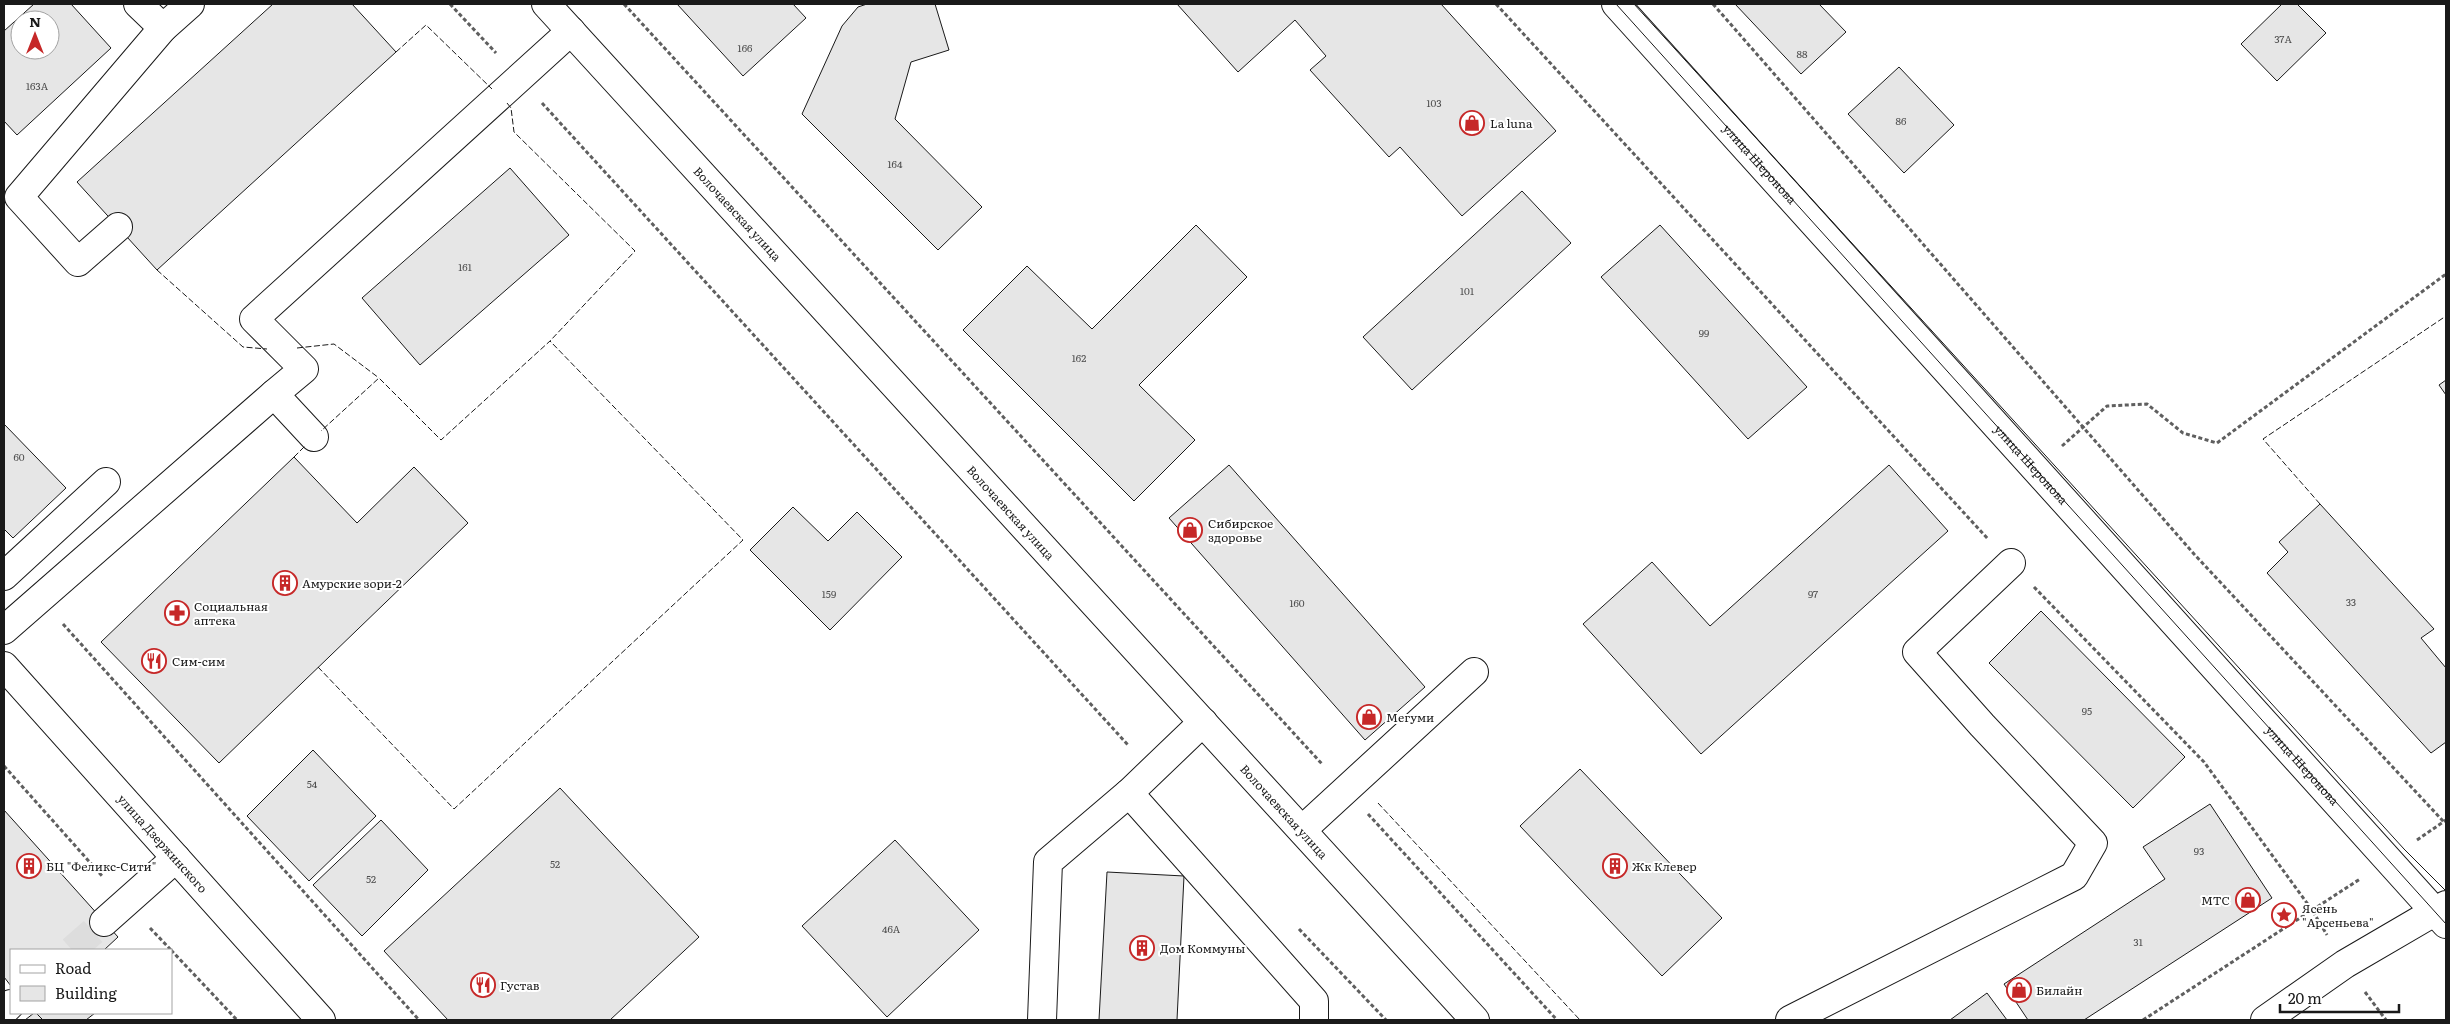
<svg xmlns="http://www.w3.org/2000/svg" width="2450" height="1024" font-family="Literata,serif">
<rect width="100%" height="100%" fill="#fff"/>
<g fill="#e6e6e6" stroke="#1a1a1a" fill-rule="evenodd">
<path d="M34,4H71L111,48L17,135L4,121V31ZM20,20H50V50H20Z"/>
<path d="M273,4H352L396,52L157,270L77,182Z"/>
<path d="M677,4H793L806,18L743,76Z"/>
<path d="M867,4H935L949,50L911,62L895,119L982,207L938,250L802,114L842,26L858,7Z"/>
<path d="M1177,4H1441L1556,131L1462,216L1400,147L1389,157L1310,70L1326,56L1295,20L1238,72Z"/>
<path d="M1735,4H1819L1846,32L1801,74Z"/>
<path d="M2282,4H2297L2326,33L2277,81L2241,44Z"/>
<path d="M1899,67L1954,125L1904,173L1848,114Z"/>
<path d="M510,168L569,235L420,365L362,298Z"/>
<path d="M1522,191L1571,243L1412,390L1363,337Z"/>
<path d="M1196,225L1247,277L1139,385L1195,440L1134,501L963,330L1027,266L1092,329Z"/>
<path d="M1660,225L1807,387L1748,439L1601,277Z"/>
<path d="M2446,380V395L2439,385Z"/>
<path d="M4,424L66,488L13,538L4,529Z"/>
<path d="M294,457L357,523L414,467L468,523L219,763L101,642Z"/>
<path d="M1229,465L1425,687L1365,740L1169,518Z"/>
<path d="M1889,465L1948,531L1701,754L1583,624L1652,562L1710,626Z"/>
<path d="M2320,504L2434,629L2421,638L2446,668V742L2431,753L2267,573L2288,552L2279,542Z"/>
<path d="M793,507L828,541L857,512L902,557L830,630L750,550Z"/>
<path d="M2041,611L2185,757L2133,808L1989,663Z"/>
<path d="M313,750L376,816L309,881L247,816Z"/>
<path d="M1580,769L1722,918L1662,976L1520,826Z"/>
<path d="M560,788L699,937L610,1020H448L384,951Z"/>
<path d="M2210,804L2272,898L2084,1020H2028L2004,984L2165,879L2143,847Z"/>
<path d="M4,810L118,937L104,950H11V986L4,977Z"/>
<path d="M381,820L428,870L362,936L313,885Z"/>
<path d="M895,840L979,930L887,1017L802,926Z"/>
<path d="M1107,872L1184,876L1177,1020H1099Z"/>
<path d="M1987,993L2007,1020H1950Z"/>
<path d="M34,1013H36L43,1020H25Z"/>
<path d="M36,1013H95L86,1020H43Z"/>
</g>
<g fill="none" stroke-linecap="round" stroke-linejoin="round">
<path stroke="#ddd" stroke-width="28" stroke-dasharray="28 14" stroke-linecap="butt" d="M72,950L104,922"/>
<defs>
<g id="minor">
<path d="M138,4L163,28L190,4"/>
<path d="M118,227L78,262L19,197L163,28"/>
<path d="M274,394L304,369L254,319L571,31"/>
<path d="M4,576L106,482"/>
<path d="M4,630L274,394L314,437"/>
<path id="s1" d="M4,666L321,1020"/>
<path d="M1129,793L1314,1001V1020"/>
<path d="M1302,830L1474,672"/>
<path d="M104,922L176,858"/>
<path d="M4,1011L11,1004"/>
<path d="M1042,1020L1048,862L1129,793L1203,722"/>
<path d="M1790,1020L2074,876L2093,843L1982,725L1917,652L2011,563"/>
</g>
<g id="major">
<path id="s2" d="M546,4L1475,1020"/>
<path id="s3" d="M1616,4L2446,924"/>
<path d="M2265,1020L2345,964L2446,905"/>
</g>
</defs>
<use href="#minor" stroke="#1a1a1a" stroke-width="30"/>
<use href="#major" stroke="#1a1a1a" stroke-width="30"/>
<g stroke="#5f5f5f" stroke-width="3" stroke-dasharray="4 2.5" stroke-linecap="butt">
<path d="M450,4L496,53"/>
<path d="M624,4L1322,764"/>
<path d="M1496,4L1988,539"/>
<path d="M1713,4L2194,554L2444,822"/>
<path d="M542,103L1128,745"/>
<path d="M2062,446L2107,406L2147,404L2183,433L2217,443L2446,274"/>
<path d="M2034,587L2204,762L2312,910L2327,935"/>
<path d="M63,624L419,1020"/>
<path d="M4,766L103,877"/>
<path d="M1368,814L1557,1020"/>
<path d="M2417,840L2446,820"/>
<path d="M150,928L171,950"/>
<path d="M1299,929L1386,1020"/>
<path d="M171,950L237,1020"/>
<path d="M2365,992L2386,1020"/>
<path d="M2143,1020L2360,879"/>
</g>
<use href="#minor" stroke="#fff" stroke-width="28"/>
<use href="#major" stroke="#fff" stroke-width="28"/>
<g stroke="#1a1a1a" stroke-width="1">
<path d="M1616,4L2446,924"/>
<path d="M1634,4L2404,849L2446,891"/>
</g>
<g stroke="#1a1a1a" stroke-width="1" stroke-dasharray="6 2.5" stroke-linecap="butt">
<path d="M396,52L426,25L492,89"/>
<path d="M507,103L511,108L514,132L635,251L550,341"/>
<path d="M157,270L243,347L267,349"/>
<path d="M297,348L334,344L379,378"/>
<path d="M294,457L306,445"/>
<path d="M2320,504L2263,439L2446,316"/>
<path d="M318,667L454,809L743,540L550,341L441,440L379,378L321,431"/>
<path d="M1378,803L1580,1020"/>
</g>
</g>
<circle fill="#8aa48f" cx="2285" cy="916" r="8"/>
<defs>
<symbol id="shop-ring" viewBox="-11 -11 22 22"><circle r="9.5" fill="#fff" stroke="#c62828" stroke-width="1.5"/><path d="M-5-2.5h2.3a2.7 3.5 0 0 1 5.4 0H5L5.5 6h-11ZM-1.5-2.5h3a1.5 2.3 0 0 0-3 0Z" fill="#c62828"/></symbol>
<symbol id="building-ring" viewBox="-11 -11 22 22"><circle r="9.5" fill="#fff" stroke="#c62828" stroke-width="1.5"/><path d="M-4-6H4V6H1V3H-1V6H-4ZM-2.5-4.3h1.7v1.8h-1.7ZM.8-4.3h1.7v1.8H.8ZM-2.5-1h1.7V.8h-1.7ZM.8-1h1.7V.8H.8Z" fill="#c62828"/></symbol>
<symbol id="pharmacy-ring" viewBox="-11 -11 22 22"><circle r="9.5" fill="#fff" stroke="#c62828" stroke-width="1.5"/><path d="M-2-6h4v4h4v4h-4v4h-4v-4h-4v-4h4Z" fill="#c62828"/></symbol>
<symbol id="restaurant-ring" viewBox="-11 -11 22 22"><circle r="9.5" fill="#fff" stroke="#c62828" stroke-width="1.5"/><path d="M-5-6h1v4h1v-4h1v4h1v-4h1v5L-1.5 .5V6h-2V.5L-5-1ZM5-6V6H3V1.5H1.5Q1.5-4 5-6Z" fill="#c62828"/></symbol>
<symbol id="sight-ring" viewBox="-11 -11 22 22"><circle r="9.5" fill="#fff" stroke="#c62828" stroke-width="1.5"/><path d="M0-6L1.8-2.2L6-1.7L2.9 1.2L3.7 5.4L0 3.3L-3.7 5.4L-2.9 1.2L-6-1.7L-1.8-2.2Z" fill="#c62828"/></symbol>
</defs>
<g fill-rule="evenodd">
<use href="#shop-ring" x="1458" y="109" width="28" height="28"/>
<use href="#shop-ring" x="1176" y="516" width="28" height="28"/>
<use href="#building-ring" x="271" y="569" width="28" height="28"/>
<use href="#pharmacy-ring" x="163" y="599" width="28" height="28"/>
<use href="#restaurant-ring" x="140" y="647" width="28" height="28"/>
<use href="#shop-ring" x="1355" y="703" width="28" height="28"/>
<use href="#building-ring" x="15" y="852" width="28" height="28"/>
<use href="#building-ring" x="1601" y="852" width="28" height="28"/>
<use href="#shop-ring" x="2234" y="886" width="28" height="28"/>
<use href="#sight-ring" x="2270" y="901" width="28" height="28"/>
<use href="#building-ring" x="1128" y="934" width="28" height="28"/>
<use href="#restaurant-ring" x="469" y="971" width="28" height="28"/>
<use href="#shop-ring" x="2005" y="976" width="28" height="28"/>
</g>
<g text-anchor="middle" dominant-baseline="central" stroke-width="4" stroke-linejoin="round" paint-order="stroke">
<g font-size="10" fill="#4d4d4d">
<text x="2283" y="38">37А</text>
<text x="745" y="47">166</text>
<text x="1802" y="53">88</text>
<text x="37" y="85">163А</text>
<text x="1434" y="102">103</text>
<text x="1901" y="120">86</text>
<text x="895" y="163">164</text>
<text x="465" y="266">161</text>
<text x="1467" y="290">101</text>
<text x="1704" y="332">99</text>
<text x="1079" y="357">162</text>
<text x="19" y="456">60</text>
<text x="829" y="593">159</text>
<text x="1813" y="593">97</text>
<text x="2351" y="601">33</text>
<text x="1297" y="602">160</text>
<text x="2087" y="710">95</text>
<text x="312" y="783">54</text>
<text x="2199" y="850">93</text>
<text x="555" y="863">52</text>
<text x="371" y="878">52</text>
<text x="891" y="928">46А</text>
<text x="2138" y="941">31</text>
</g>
<g font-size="12" fill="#1a1a1a" stroke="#fff" text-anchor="start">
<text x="1490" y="123">La luna</text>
<text x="1208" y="523">Сибирское<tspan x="1208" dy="14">здоровье</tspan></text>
<text x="302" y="583">Амурские зори-2</text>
<text x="194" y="606">Социальная<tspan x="194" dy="14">аптека</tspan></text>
<text x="172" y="661">Сим-сим</text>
<text x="1386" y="717">Мегуми</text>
<text x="46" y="866">БЦ "Феликс-Сити"</text>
<text x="1632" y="866">Жк Клевер</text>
<text x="2230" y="900" text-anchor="end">МТС</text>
<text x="2302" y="908">Ясень<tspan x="2302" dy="14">"Арсеньева"</tspan></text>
<text x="1160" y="948">Дом Коммуны</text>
<text x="500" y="985">Густав</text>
<text x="2036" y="990">Билайн</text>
</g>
<g font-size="12" fill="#1a1a1a" stroke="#fff">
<text stroke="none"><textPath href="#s3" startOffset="215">улица Шеронова</textPath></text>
<text stroke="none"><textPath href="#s2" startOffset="284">Волочаевская улица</textPath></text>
<text stroke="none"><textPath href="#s3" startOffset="620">улица Шеронова</textPath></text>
<text stroke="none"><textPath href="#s2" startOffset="689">Волочаевская улица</textPath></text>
<text stroke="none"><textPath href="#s3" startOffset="1025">улица Шеронова</textPath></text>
<text stroke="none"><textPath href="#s2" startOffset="1094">Волочаевская улица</textPath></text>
<text stroke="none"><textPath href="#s1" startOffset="238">улица Дзержинского</textPath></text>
</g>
</g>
<rect width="2450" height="1024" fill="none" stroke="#1a1a1a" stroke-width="10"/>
<rect x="10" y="949" width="162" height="65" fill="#ffffff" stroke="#a3a3a3"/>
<rect x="20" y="965" width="25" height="8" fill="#ffffff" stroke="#a3a3a3"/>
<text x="55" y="974" font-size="15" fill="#1a1a1a">Road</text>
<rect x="20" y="986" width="25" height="15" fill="#e6e6e6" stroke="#a3a3a3"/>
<text x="55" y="999" font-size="15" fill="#1a1a1a">Building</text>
<g transform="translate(35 35)"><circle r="24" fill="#ffffff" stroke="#a3a3a3"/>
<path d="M0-4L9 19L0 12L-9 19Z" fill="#c62828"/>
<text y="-8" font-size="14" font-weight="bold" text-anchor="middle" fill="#1a1a1a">N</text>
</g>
<path d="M2280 1004v8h119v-8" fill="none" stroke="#1a1a1a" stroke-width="2.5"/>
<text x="2288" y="1004" font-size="15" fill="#1a1a1a" stroke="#ffffff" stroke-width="4" paint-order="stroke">20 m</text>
</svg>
